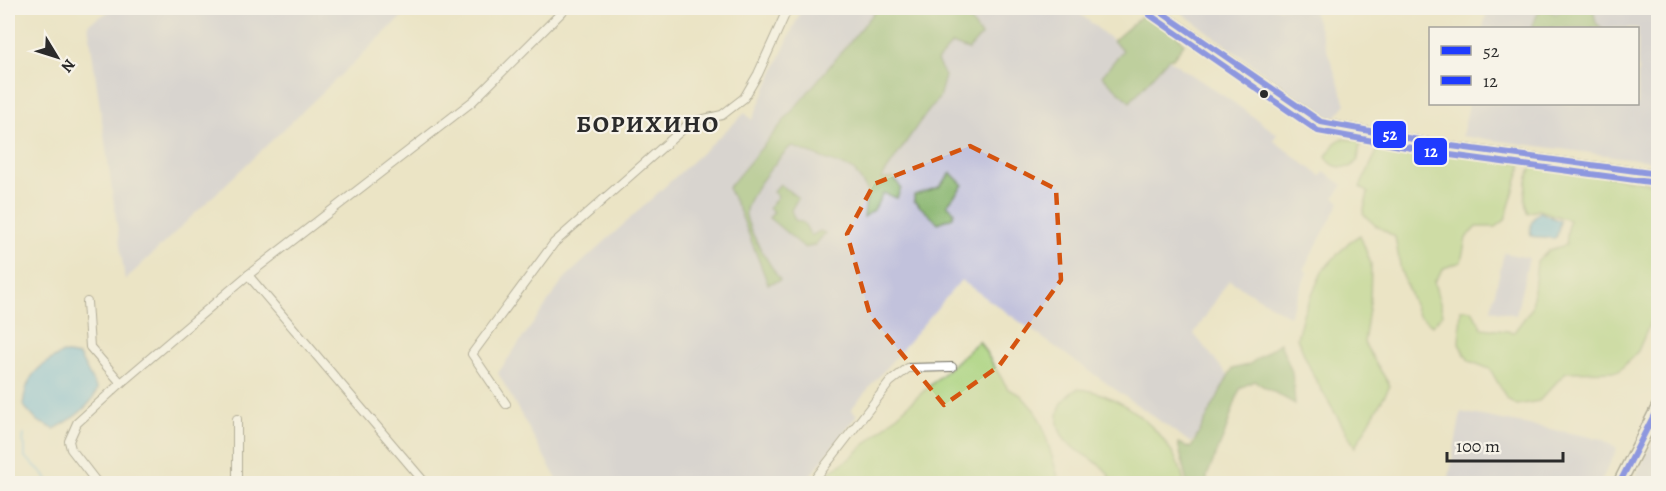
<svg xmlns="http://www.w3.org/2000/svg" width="1666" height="491" font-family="Alegreya,serif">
<rect width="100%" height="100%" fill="#f7f3e8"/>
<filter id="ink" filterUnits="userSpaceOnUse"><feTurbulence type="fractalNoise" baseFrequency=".0167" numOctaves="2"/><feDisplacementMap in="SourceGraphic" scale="12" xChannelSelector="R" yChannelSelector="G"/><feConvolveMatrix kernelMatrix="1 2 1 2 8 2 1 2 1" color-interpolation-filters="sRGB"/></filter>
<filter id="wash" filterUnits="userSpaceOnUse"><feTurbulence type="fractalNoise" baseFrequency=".008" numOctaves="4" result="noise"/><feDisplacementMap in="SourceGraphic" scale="24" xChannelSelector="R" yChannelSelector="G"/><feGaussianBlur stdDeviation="1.35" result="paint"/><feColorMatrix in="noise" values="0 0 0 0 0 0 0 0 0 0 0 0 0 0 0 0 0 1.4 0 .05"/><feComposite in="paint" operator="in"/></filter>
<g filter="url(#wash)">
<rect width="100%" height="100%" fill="#ebe4c5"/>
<g fill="#c2c2dc">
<path d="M115,8H411L125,280L88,24Z"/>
<path d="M802,8H1073L1124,50L1130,102L1168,59L1233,102L1277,134L1273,140L1319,175L1321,176L1324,172L1343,185L1334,197L1340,202L1304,268L1307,273L1289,316L1229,280L1194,334L1230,378L1202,431L1191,443L961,280L851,409L857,415L805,483H559L498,373L565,278L745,113L752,120Z"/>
<path d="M1175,8H1312L1346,104L1331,122Z"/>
<path d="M1488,8H1658V162L1462,136L1469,104H1638V28H1483Z"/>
<path d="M1504,253L1529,258L1516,315L1491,310Z"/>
<path d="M1461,412L1602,439L1617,449L1600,483H1448Z"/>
<path d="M1658,430V483H1632Z"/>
</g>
<g fill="#aad37f" stroke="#6a7f55" stroke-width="1.5">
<path d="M1341,139L1357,140L1360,143L1358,160L1351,167C1339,168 1331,167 1326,156L1335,143Z"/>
<path d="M1381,143L1522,163L1505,220L1496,227H1476L1466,238L1461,262L1444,268L1434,282L1443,314L1432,325L1418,315L1401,271L1395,237L1375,225L1363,214L1368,193L1360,187Z"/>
<path d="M1533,165L1658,184V304L1638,351L1619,371L1566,372L1539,401L1517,405L1507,399L1490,369L1469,361L1459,344L1461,309L1472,310L1482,328L1514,332L1532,308L1537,262L1549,250L1566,245L1569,220L1539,210L1527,213C1523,194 1525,182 1533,165Z"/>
<path d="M1360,235L1371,264L1370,302L1364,343L1390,386L1355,447L1314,377L1297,338L1303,314L1323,270L1349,242Z"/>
<path d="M979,341L1008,389L1021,395L1035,411L1042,424L1060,483L817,484L822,477L849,459Z"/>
<path d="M1077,389C1122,391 1177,439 1184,483H1112C1107,461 1078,456 1065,440C1051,420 1058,400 1077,389Z"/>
</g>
<g fill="#87b56e" stroke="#59704c" stroke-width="1.5">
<path d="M878,8H966V14L981,36L968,50L952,44L937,61L945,76L939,98L919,123L881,179L894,178L901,188L897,198L883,193L874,210L864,217L867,190L854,170L791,146C778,159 749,193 746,210C743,225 771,266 780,280L768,284L740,212L728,188Z"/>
<path d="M1565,8H1593L1596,23L1602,28H1533V24L1539,11L1545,9L1556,14Z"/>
<path d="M1145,13C1162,20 1174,28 1184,44L1173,58L1168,59L1130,102L1102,76L1123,50L1113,41Z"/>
<path d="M951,173L963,185L947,205L954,211L953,217L938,223L914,201V195L939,187Z"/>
<path d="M780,184L798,198L791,210L795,220L804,223L811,236L820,231L825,233L815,245L805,248L769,218L774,212L769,208L778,196L773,192Z"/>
<path d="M1280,343L1292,372L1295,404L1254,381L1240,388L1225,433L1207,476V483H1187L1178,443L1191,448L1232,369L1248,365Z"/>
</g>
<g fill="#66b7e1" stroke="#487186" stroke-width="1.5">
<path d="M1540,212L1560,221L1557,236L1553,239C1545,236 1539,238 1531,236C1529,227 1532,218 1540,212Z"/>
<path d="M63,353L79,356C86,367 90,378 97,389C94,405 68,422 54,429L37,421L23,405C26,375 38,366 63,353Z"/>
</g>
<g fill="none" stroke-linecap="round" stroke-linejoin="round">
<path stroke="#66b7e1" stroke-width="2" d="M24,435L23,441L25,446V457L43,473L50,484"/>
</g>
</g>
<g filter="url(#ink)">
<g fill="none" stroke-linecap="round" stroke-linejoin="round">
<defs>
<g id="minor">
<path d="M1155,8L1321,122L1451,146L1658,174"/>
<path d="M248,275L426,484"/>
<path d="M87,302L90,347L121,383"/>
<path d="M506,404L472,354L554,243L691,122L722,115L744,98L758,74L788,8"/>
<path d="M98,484L71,449L69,441L77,423L121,383L248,275L473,101L566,8"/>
<path d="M237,484V419"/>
<path d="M811,484L890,382L908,368L952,367"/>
</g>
<path id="primary" d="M1619,484L1658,407"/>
</defs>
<use href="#minor" stroke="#6e6c61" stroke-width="10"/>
<use href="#primary" stroke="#6e6c61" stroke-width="15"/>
<use href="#minor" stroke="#fff" stroke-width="8"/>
<use href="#primary" stroke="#fff" stroke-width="12"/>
<defs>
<g id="bus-1">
<path d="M1155,8L1321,122L1451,146L1658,174"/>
<path d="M1619,484L1658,407"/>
</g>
<path id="bus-2" d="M1150,15L1318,131L1450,155L1657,183"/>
</defs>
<use href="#bus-1" stroke="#f7f3e8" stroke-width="10"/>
<use href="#bus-2" stroke="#f7f3e8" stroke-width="10"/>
<use href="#bus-1" stroke="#1f3bff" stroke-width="6"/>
<use href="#bus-2" stroke="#1f3bff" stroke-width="6"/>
</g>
</g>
<path d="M0 0H1666V491H0ZM970,146L1056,189L1061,280L999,366L944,405L870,315L847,234L874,184Z" fill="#ebe4c5" fill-opacity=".55" fill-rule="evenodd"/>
<path fill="none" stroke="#d5540f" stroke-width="4.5" stroke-dasharray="12 8" stroke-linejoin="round" d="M970,146L1056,189L1061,280L999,366L944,405L870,315L847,234L874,184Z"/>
<circle fill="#2b2b2b" stroke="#f7f3e8" stroke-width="2" cx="1264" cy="94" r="5"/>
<g text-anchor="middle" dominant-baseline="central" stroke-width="4.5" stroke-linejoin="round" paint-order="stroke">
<g font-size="24" font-weight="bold" letter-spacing="1.5" fill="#2b2b2b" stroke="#f7f3e8">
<text x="648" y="124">БОРИХИНО</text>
</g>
</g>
<g stroke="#f7f3e8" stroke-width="2">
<rect x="1372" y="120" width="35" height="29" rx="6" fill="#1f3bff"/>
<rect x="1413" y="137" width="35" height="29" rx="6" fill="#1f3bff"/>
</g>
<g font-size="16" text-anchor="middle" font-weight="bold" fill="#fff">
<text x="1390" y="140">52</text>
<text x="1431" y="157">12</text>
</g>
<rect width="1666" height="491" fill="none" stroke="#f7f3e8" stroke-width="30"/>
<rect x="1429" y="27" width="210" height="78" fill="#f7f3e8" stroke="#a5a39c" stroke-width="1.5"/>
<rect x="1441" y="46" width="30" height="9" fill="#1f3bff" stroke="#a5a39c" stroke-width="1.5"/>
<text x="1483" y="57" font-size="18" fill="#2b2b2b">52</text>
<rect x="1441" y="76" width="30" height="9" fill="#1f3bff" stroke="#a5a39c" stroke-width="1.5"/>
<text x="1483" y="87" font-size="18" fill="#2b2b2b">12</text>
<g transform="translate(57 57) rotate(128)" stroke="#f7f3e8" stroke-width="4.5" paint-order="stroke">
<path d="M0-4.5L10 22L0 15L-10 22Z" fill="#2b2b2b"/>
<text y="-9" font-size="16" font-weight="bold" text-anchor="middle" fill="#2b2b2b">N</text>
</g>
<path d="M1447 452v9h116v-9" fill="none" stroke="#2b2b2b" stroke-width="3"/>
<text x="1456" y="452" font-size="18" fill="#2b2b2b" stroke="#f7f3e8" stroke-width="4.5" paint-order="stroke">100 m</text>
</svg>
